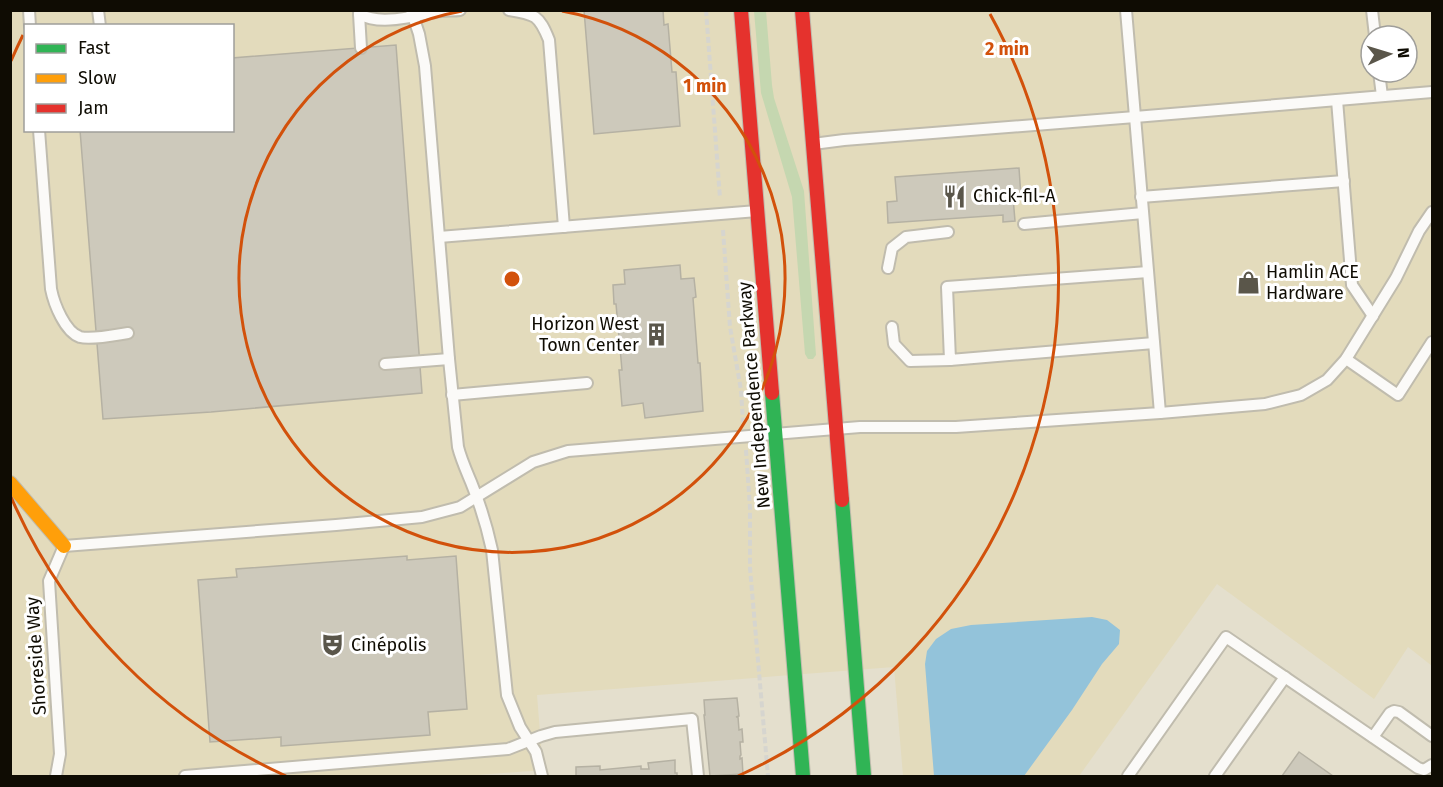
<svg xmlns="http://www.w3.org/2000/svg" width="1443" height="787" font-family="'Fira Sans',sans-serif">
<rect width="100%" height="100%" fill="#e4dfcd"/>
<path fill="#e3dbbc" fill-rule="evenodd" d="M10,11H1432V666L1408,647L1374,699L1217,584L1079,776H903L894,667L537,695L543,770L464,776H11ZM26,26H232V130H26ZM1371,36H1407V72H1371Z"/>
<path fill="#c5d7b0" d="M754,11H766L772,85L774,98L804,191L816,355L813,359H808L805,354L792,197L761,93Z"/>
<path fill="#93c3da" d="M1092,617L1107,620L1120,630L1119,644L1102,664L1072,710L1024,776H934L925,664L927,651L936,639L951,629L971,625Z"/>
<g fill="#cdc9bb" stroke="#b5b1a3" stroke-width="1.5">
<path d="M584,10H663L664,25L668,24L672,72H676L680,126L594,134Z"/>
<path d="M396,45L422,393L211,412L103,419L80,130H232V58Z"/>
<path d="M1019,168L1021,197H1013L1015,221L1003,222V215L888,223L887,202L897,201L895,177Z"/>
<path d="M680,265L681,279L694,278L696,297L693,298L698,363H700L703,411L645,418L643,403L622,406L619,370H622L616,304H614L613,285L625,284L624,270Z"/>
<path d="M407,556V560L456,556L467,709L428,712L430,735L281,746V737L210,742L198,580L237,577L236,569Z"/>
<path d="M737,698L739,716L736,717H738L739,730L742,729L743,742H740L741,755L740,756V759L742,758L743,774L710,776L704,715H705L704,700Z"/>
<path d="M1299,752L1333,776H1282Z"/>
<path d="M675,760V773H677V776H576V767L600,766V770L641,766V769H649L648,763Z"/>
</g>
<g fill="none" stroke-linecap="round" stroke-linejoin="round">
<defs>
<g id="lane">
<path d="M29,10L30,26"/>
<path d="M98,10L100,26"/>
<path d="M411,10L419,34L425,66L449,359L458,447C461,459 466,470 471,482C480,504 487,527 492,550L507,695L520,727L536,752L542,776"/>
<path d="M509,10C535,14 539,15 549,40L564,227"/>
<path d="M1372,10L1375,36"/>
<path d="M359,14C381,26 412,16 435,12C443,10 452,11 460,10"/>
<path d="M359,14L361,48"/>
<path d="M1379,72L1382,96"/>
<path d="M1337,100L1352,285L1373,316"/>
<path d="M39,130L51,289C54,304 65,332 80,337C92,340 115,335 128,333"/>
<path d="M813,144L844,140L1135,117L1432,92"/>
<path d="M1141,197L1344,181"/>
<path d="M1024,224L1143,213"/>
<path d="M439,237L757,211"/>
<path d="M888,268L892,248L906,237L948,232"/>
<path d="M1148,272L947,287L950,360L1154,343"/>
<path d="M892,327L894,344L910,361L950,360"/>
<path d="M1346,359L1398,395L1432,342"/>
<path d="M385,364L449,359"/>
<path d="M452,395L587,383"/>
<path d="M1160,413L1265,404L1301,395L1327,380L1346,359L1396,278L1419,231L1432,212"/>
<path d="M1373,737L1390,713L1394,711L1399,712L1432,736"/>
<path d="M56,776L60,754L49,581L64,546L336,525L422,517L460,507L533,462L568,451L860,427H956L1160,413L1126,10"/>
<path d="M185,776L508,749L541,736L555,732L692,719L698,776"/>
<path d="M1128,776L1226,637L1418,768L1424,770L1432,765"/>
<path d="M1215,776L1285,677"/>
</g>
<g id="fast">
<path d="M772,393L803,776"/>
<path d="M842,500L864,776"/>
</g>
<path id="slow" d="M10,483L64,546"/>
<g id="jam">
<path d="M741,10L772,393"/>
<path d="M802,10L842,500"/>
</g>
</defs>
<use href="#lane" stroke="#c0bcae" stroke-width="14"/>
<use href="#fast" stroke="#c0bcae" stroke-width="16"/>
<use href="#slow" stroke="#c0bcae" stroke-width="16"/>
<use href="#jam" stroke="#c0bcae" stroke-width="16"/>
<g stroke="#d6d5cf" stroke-width="4" stroke-dasharray="6 3" stroke-linecap="butt">
<path d="M706,10L720,198"/>
<path d="M723,230L730,327L741,390L743,422"/>
<path d="M746,450L750,508V568L768,776"/>
</g>
<use href="#lane" stroke="#fbfaf8" stroke-width="10"/>
<use href="#fast" stroke="#30b455" stroke-width="14"/>
<use href="#slow" stroke="#ff9f0a" stroke-width="14"/>
<use href="#jam" stroke="#e5322d" stroke-width="14"/>
</g>
<g fill="none" stroke="#d2510b" stroke-width="3">
<path d="M562 11A273 273 0 1 1 462 11"/>
<path d="M286 776A546 546 0 0 1 11 497M11 61A546 546 0 0 1 23 35M990 14A546 546 0 0 1 738 776"/>
</g>
<defs>
<symbol id="restaurant-bare" viewBox="-9 -9 18 18"><path d="M-5-6h1v4h1v-4h1v4h1v-4h1v5L-1.5 .5V6h-2V.5L-5-1ZM5-6V6H3V1.5H1.5Q1.5-4 5-6Z" fill="#5a564a" stroke="#fff" stroke-width="2.5" paint-order="stroke"/></symbol>
<symbol id="shop-bare" viewBox="-9 -9 18 18"><path d="M-5-2.5h2.3a2.7 3.5 0 0 1 5.4 0H5L5.5 6h-11ZM-1.5-2.5h3a1.5 2.3 0 0 0-3 0Z" fill="#5a564a" stroke="#fff" stroke-width="2.5" paint-order="stroke"/></symbol>
<symbol id="building-bare" viewBox="-9 -9 18 18"><path d="M-4-6H4V6H1V3H-1V6H-4ZM-2.5-4.3h1.7v1.8h-1.7ZM.8-4.3h1.7v1.8H.8ZM-2.5-1h1.7V.8h-1.7ZM.8-1h1.7V.8H.8Z" fill="#5a564a" stroke="#fff" stroke-width="2.5" paint-order="stroke"/></symbol>
<symbol id="theatre-bare" viewBox="-9 -9 18 18"><path d="M-5-5.5Q0-4 5-5.5V0Q5 5 0 6Q-5 5-5 0ZM-3.3-2.5H-1v1.5H-3.3ZM1-2.5H3.3v1.5H1ZM-2.8 1Q0 5.5 2.8 1Z" fill="#5a564a" stroke="#fff" stroke-width="2.5" paint-order="stroke"/></symbol>
</defs>
<g fill-rule="evenodd">
<use href="#restaurant-bare" x="938" y="180" width="33" height="33"/>
<use href="#shop-bare" x="1232" y="266" width="33" height="33"/>
<use href="#building-bare" x="640" y="318" width="33" height="33"/>
<use href="#theatre-bare" x="316" y="628" width="33" height="33"/>
</g>
<g text-anchor="middle" dominant-baseline="central" stroke-width="6" stroke-linejoin="round" paint-order="stroke">
<g font-size="18" fill="#0f0c03" stroke="#fff" text-anchor="start">
<text x="973" y="196">Chick-fil-A</text>
<text x="1266" y="272">Hamlin ACE<tspan x="1266" dy="21">Hardware</tspan></text>
<text x="639" y="324" text-anchor="end">Horizon West<tspan x="639" dy="21">Town Center</tspan></text>
<text x="351" y="645">Cinépolis</text>
</g>
<g font-size="18" fill="#0f0c03" stroke="#fff">
<text transform="translate(754 395) rotate(-95)">New Independence Parkway</text>
<text transform="translate(36 656) rotate(-94)">Shoreside Way</text>
</g>
</g>
<circle cx="512" cy="279" r="9" fill="#d2510b" stroke="#fff" stroke-width="3"/>
<g font-size="18" text-anchor="middle" font-weight="bold" fill="#d2510b" stroke="#fff" stroke-width="6" stroke-linejoin="round" paint-order="stroke">
<text x="1007" y="55">2 min</text>
<text x="705" y="92">1 min</text>
</g>
<rect width="1443" height="787" fill="none" stroke="#0f0c03" stroke-width="24"/>
<rect x="24" y="24" width="210" height="108" fill="#ffffff" stroke="#9f9e9a" stroke-width="1.5"/>
<rect x="36" y="44" width="30" height="9" fill="#30b455" stroke="#9f9e9a" stroke-width="1.5"/>
<text x="78" y="54" font-size="18" fill="#0f0c03">Fast</text>
<rect x="36" y="74" width="30" height="9" fill="#ff9f0a" stroke="#9f9e9a" stroke-width="1.5"/>
<text x="78" y="84" font-size="18" fill="#0f0c03">Slow</text>
<rect x="36" y="104" width="30" height="9" fill="#e5322d" stroke="#9f9e9a" stroke-width="1.5"/>
<text x="78" y="114" font-size="18" fill="#0f0c03">Jam</text>
<g transform="translate(1389 54) rotate(86)"><circle r="28" fill="#ffffff" stroke="#9f9e9a" stroke-width="1.5"/>
<path d="M0-4.5L10 22L0 15L-10 22Z" fill="#5a564a"/>
<text y="-9" font-size="16" font-weight="bold" text-anchor="middle" fill="#0f0c03">N</text>
</g>
</svg>
